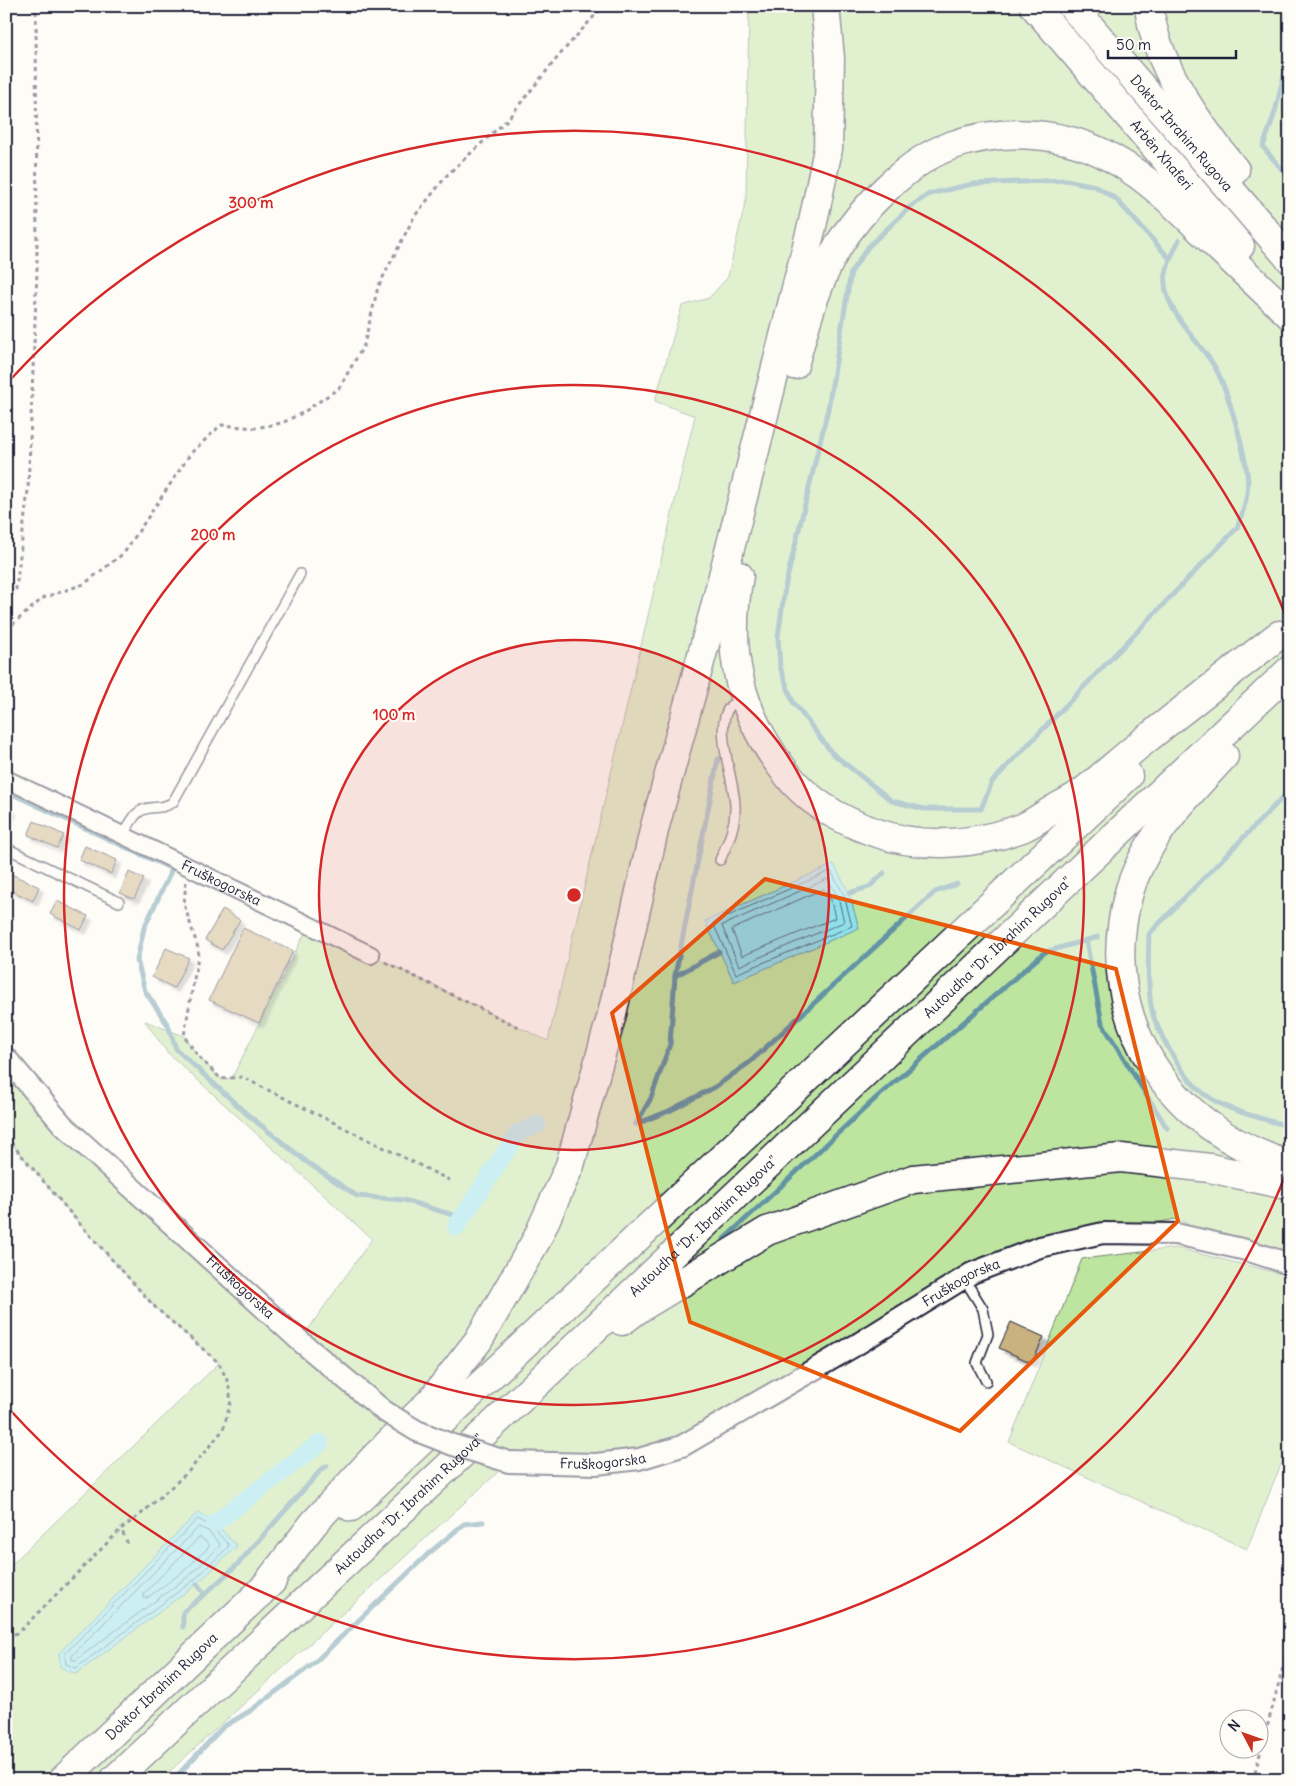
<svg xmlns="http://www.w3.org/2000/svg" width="1296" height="1786" font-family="Delius,sans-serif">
<defs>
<filter id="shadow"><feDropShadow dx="4.5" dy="4.5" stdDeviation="1" flood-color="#0004"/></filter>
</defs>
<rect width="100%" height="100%" fill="#fdfcf7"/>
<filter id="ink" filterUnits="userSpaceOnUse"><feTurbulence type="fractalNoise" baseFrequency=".02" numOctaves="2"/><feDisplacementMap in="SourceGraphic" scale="10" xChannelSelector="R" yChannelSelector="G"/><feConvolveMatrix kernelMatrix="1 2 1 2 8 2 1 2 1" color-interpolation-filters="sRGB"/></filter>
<g filter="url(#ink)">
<g fill="#bee5a0" stroke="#70846e">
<path d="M749,6H1290V1264L1246,1250L1176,1219L1103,1233L1037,1241L639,1459L509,1462L160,1780H6V1570L219,1363L155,1307L79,1223L6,1137V1058L300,1341L372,1239L167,1052L145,1021L184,1036L198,1056L221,1079L232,1078L309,925L548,1041L695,416L655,401L682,306L709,298L728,277L746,200Z"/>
<path d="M1176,1248L1290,1276V1442L1247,1549L1009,1442L1082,1259Z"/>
</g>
<g fill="#8fe0ea" stroke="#6394a4">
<path d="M834,864L849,893L859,928L734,982L705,921Z"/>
<path d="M198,1512L215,1523L237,1546L197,1584L76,1674L60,1667L59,1653Z"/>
</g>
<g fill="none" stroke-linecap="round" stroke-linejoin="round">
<g stroke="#4e6e81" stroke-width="1">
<path d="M831,871L844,895L852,926L736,974L713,923Z"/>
<path d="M828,879L838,897L844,922L739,966L722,926Z"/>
<path d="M824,889L831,900L835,918L742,956L732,930Z"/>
<path d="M198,1519L212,1527L228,1544V1547L194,1580L76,1668L66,1664L65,1654Z"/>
<path d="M199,1527L208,1531L220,1544L219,1547L190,1575L76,1660H72V1656Z"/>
<path d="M200,1537L209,1544V1547L185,1570L147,1598H144V1594Z"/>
</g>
<g stroke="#6394a4" stroke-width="5">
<path d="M1290,50L1275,112L1263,147L1290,179"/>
<path d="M1170,259L1116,199L1095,186L1066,180L973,184L929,194L910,207L868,247L851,272L828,409L785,587L778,637L780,667L793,702L832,753L892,801L924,809H981L992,782L1237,528C1244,510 1250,491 1247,472C1243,446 1226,381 1211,361C1197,341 1171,314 1166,291C1162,273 1172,255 1179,240"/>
<path d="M1290,790L1149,934C1148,957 1147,996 1154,1018C1163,1041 1184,1079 1204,1094C1229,1112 1262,1118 1290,1127"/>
<path d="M6,791L172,869L144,928L137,960L145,991L168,1025L176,1049L248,1115L308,1163L357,1196L404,1200L463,1218"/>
<path d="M849,893L869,887L884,873"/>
<path d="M1086,940L1102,1023L1167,1128"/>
<path d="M675,976L718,759"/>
<path d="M636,1124L669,1111L715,1087L750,1062L935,892L957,884"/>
<path d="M636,1124L651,1098L670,1044L675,976L719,952"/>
<path d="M724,1239L875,1099L1045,952L1098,937"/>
<path d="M197,1584L205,1594L238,1564L321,1470L327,1466"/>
<path d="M183,1627V1612L205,1594"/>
<path d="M173,1780L223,1727L250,1711L313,1664L428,1554L464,1524L483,1522"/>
</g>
<g stroke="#8fe0ea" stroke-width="18">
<path d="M456,1227L518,1133L537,1125"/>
<path d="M215,1523L320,1443"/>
</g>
</g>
<g fill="#c9b180" stroke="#22223b" filter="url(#shadow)">
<path d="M6,807L12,810L6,823Z"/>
<path d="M34,821L64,835L57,848L28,835Z"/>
<path d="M85,846L117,860L111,874L79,860Z"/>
<path d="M7,872L39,887L33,901L6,888Z"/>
<path d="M129,872L144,879L134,899L120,893Z"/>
<path d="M57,901L88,916L81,930L50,914Z"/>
<path d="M223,909L240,920L222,950L205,940Z"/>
<path d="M243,928L293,951L259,1023L209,1000Z"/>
<path d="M166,948L189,958L174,988L152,977Z"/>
<path d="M1011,1322L1044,1337L1032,1363L999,1348Z"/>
</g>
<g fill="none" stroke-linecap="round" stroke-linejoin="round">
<defs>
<g id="service">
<path d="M123,835C128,828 132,817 139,812C149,804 161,811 173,802L300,574"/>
<path d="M6,848L119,902"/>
<path d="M720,860C728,842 736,826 735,805C734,778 712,725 731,705L742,702"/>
<path d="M965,1280L983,1309L988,1334L977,1363L986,1381"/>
</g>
<g id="minor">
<path id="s1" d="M6,779L371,955"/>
</g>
<g id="tertiary">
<path id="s2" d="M6,1058L63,1125L300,1341L384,1411"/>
<path id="s3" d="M509,1462L596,1464L639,1459L682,1446L856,1345L972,1273L1040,1247L1103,1233L1176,1234L1246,1250L1290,1264"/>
</g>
<g id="motorway">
<path id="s4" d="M1034,6L1240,246"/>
<path id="s5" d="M1072,6L1290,259"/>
<path d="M1149,6C1155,65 1199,125 1235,170"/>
<path d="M794,365C805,326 816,283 837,248C860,210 908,161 950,146C1003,127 1067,131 1115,160C1153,181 1185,215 1216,245C1240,268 1265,292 1290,315"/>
<path d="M739,576C725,651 739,713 786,773C808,802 840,820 874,832C922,849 974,845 1022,828C1034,823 1045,814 1056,808C1065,803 1075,798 1083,792C1104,775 1124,757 1144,741C1189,705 1234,670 1279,635"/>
<path d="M1224,756C1186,797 1143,840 1128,896C1095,1020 1171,1130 1290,1165"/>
<path d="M622,1321L638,1309L767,1231L913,1179L1121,1158L1210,1168L1290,1186"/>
<path d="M351,1507L1128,776"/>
<path d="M260,1593L314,1523L373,1459L432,1400L478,1341L537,1239L570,1165L612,1014L655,826L714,611L813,222L828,149L830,58L825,6"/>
<path id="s6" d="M63,1780L272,1581"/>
<path id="s7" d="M114,1780L531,1389L1290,670"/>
</g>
</defs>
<use href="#service" stroke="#22223b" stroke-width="12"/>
<use href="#minor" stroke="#22223b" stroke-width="20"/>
<use href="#tertiary" stroke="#22223b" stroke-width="24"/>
<use href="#motorway" stroke="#22223b" stroke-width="31"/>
<g stroke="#22223b" stroke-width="3" stroke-dasharray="4 4" stroke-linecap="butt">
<path d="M6,603L16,589L28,490L37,272L36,6"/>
<path d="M6,630L43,598L84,584L124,553L191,453L221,425L255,428L282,423L304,412L339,388L364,345L378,287L414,217L448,174L507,120L557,58L603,6"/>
<path d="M186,882L184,904L199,951L184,1036L198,1056L221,1079L242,1077L451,1181"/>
<path d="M385,962L518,1027"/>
<path d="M6,1137L79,1223L155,1307L219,1363L228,1382L231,1401L223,1430L188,1472L140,1515L121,1529L128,1544"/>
<path d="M6,1636L18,1633L121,1529"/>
<path d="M1253,1780L1290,1641"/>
</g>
<use href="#service" stroke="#fdfcf7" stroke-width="9"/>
<use href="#minor" stroke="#fdfcf7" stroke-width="16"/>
<use href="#tertiary" stroke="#fdfcf7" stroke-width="20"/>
<use href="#motorway" stroke="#fdfcf7" stroke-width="28"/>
<defs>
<path id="tertiary-bridge" d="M384,1411L417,1431L453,1445L509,1462"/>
</defs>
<use href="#tertiary-bridge" stroke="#22223b" stroke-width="24" stroke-linecap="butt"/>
<use href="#tertiary-bridge" stroke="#fdfcf7" stroke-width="20"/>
</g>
</g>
<path d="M0 0H1296V1786H0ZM765,879L1116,969L1178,1221L960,1431L690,1322L612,1013Z" fill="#fdfcf7" fill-opacity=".55" fill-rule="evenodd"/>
<path fill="none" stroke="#e8590c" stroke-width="4" stroke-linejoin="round" d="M765,879L1116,969L1178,1221L960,1431L690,1322L612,1013Z"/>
<circle cx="574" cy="895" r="255" fill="#d62828" fill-opacity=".12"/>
<g fill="none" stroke="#d62828" stroke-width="2.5">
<circle cx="574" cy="895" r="255"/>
<circle cx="574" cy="895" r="510"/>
<path d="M1290 1163A764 764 0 0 1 11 1411M11 379A764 764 0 0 1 1290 627"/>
</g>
<g text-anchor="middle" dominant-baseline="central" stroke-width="4" stroke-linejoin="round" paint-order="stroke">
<g font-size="14" fill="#22223b" stroke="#fdfcf7">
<text stroke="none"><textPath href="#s5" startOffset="168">Doktor Ibrahim Rugova</textPath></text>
<text stroke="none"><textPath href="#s4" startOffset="196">Arbën Xhaferi</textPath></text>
<text stroke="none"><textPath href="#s1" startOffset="239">Fruškogorska</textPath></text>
<text stroke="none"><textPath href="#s7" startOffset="1214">Autoudha "Dr. Ibrahim Rugova"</textPath></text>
<text stroke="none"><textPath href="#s7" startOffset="809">Autoudha "Dr. Ibrahim Rugova"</textPath></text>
<text stroke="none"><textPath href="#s3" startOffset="499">Fruškogorska</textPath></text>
<text stroke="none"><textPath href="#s2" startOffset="328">Fruškogorska</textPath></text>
<text stroke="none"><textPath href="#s3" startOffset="94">Fruškogorska</textPath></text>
<text stroke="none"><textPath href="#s7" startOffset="404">Autoudha "Dr. Ibrahim Rugova"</textPath></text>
<text stroke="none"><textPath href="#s6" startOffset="136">Doktor Ibrahim Rugova</textPath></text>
</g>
</g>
<circle cx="574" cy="895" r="8" fill="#d62828" stroke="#fdfcf7" stroke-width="2.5"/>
<g font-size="15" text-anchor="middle" font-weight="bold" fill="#d62828" stroke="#fdfcf7" stroke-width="4" stroke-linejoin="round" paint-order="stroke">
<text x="251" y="208">300 m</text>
<text x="213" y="540">200 m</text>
<text x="394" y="720">100 m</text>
</g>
<rect width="1296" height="1786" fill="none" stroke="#fdfcf7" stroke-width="25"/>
<rect x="12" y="12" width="1271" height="1761" fill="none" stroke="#22223b" stroke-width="2" filter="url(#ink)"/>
<g transform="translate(1244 1734) rotate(311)"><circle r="24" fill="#fdfcf7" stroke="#a5a5ac"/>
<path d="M0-4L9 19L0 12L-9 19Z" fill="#c8321e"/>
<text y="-8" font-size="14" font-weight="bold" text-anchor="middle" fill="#22223b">N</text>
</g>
<path d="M1108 50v8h128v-8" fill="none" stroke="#22223b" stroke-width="2.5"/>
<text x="1116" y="50" font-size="15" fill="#22223b" stroke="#fdfcf7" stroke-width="4" paint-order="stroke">50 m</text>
</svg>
